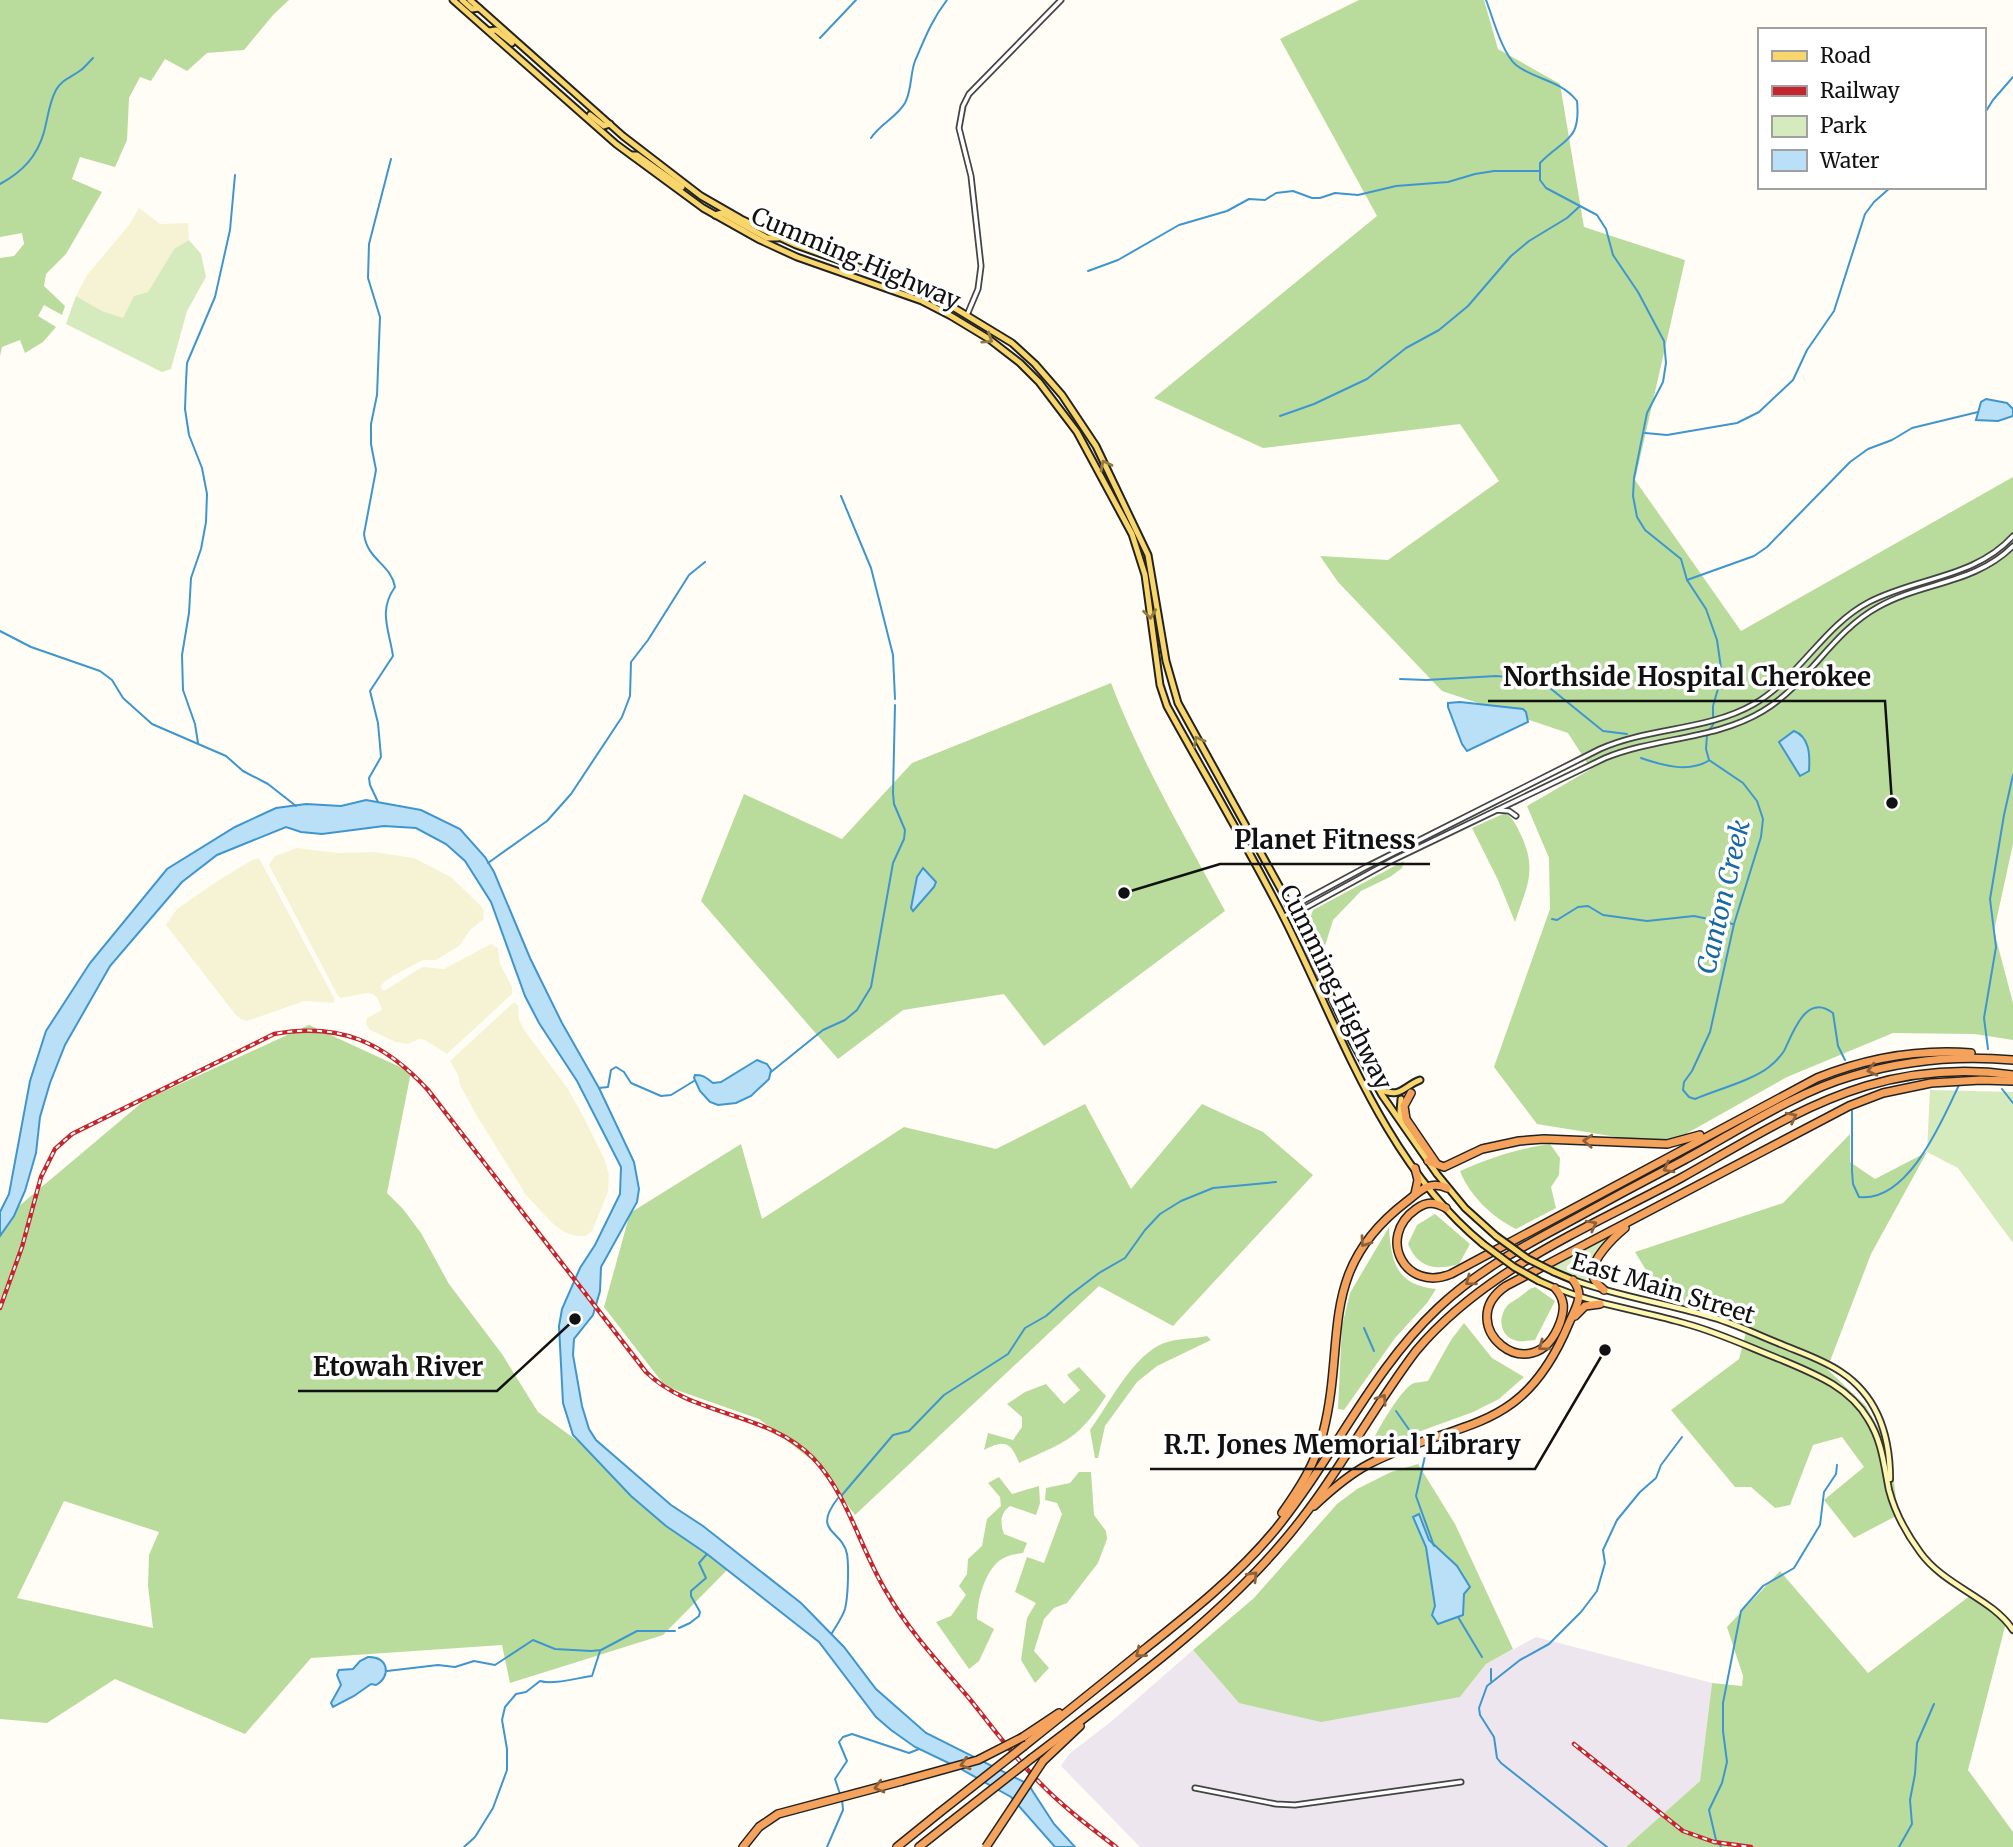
<svg xmlns="http://www.w3.org/2000/svg" width="2013" height="1847" font-family="Merriweather,serif">
<rect width="100%" height="100%" fill="#fffdf5"/>
<path fill="#eee6ef" d="M1536,1637L1712,1683L1700,1781L1626,1847H1140L1061,1766L1069,1754L1113,1720L1193,1650L1239,1703L1460,1697L1486,1664Z"/>
<g fill="#f6f3d4">
<path d="M139,208L160,224L188,223L189,240L174,249L148,292L134,296L123,319L102,311L76,296L87,275L129,225Z"/>
<path d="M297,848L337,853L374,852L414,858L451,877L483,908L484,919L471,929L459,946L436,960H423L400,972L385,981L381,986L382,990L384,991L422,967L444,969L491,944L498,948L500,964L512,987V994L447,1054L425,1040L419,1039L408,1044L396,1042L370,1030L366,1024L367,1018L382,1010L378,999L373,994L366,993L341,998L338,996L269,865L275,856Z"/>
<path d="M259,858L334,998V1003L304,1001L256,1018L247,1021L241,1019L235,1014L166,925L177,909L219,880L252,860Z"/>
<path d="M514,1002L518,1005L519,1020L525,1031L568,1089L583,1116L604,1158L609,1175L608,1192L592,1231L586,1236H576L564,1232L551,1222L526,1195L477,1116L460,1085L458,1075L450,1061Z"/>
</g>
<g fill="#d5ebbd">
<path d="M189,240L201,254L206,277L187,311L171,369L162,372L66,324L76,296L102,311L123,318L134,296L148,292L174,249Z"/>
<path d="M1930,1090L2013,1092V1243L1958,1168L1927,1152Z"/>
<path d="M1614,1234L1591,1267L1585,1282L1552,1266Z"/>
</g>
<g fill="#b9dc9c" fill-rule="evenodd">
<path d="M0,0H289L273,15L244,50L207,53L187,71L165,59L151,81L140,77L129,98L127,140L115,167L80,157L72,179L102,192L66,254L46,274L44,286L65,306L62,315L44,305L38,316L56,327L43,342L25,353L20,340L2,347L0,356V258L14,256L24,244L22,233L0,237Z"/>
<path d="M1359,0H1484L1498,49L1560,84L1584,227L1685,260L1635,480L1741,631L2013,477V844L1994,931L2013,1003V1040L1975,1034L1893,1033L1787,1077L1666,1145L1537,1124L1494,1067L1550,909L1549,858L1527,806L1591,769L1568,733L1442,691L1338,582L1320,556L1388,560L1499,481L1460,424L1263,448L1154,398L1377,216L1280,39Z"/>
<path d="M1111,683C1141,762 1185,836 1225,911L1044,1046L1004,994L903,1010L838,1059L701,901L744,794L842,839L912,763Z"/>
<path d="M1505,813C1513,817 1517,827 1521,835C1538,871 1526,888 1515,922L1498,880L1472,828Z"/>
<path d="M1404,861L1402,868L1390,877L1361,891L1333,920L1324,949L1344,991L1332,979L1308,924L1313,910Z"/>
<path d="M309,1025L411,1072L387,1193L403,1209L421,1233L449,1284L502,1354L538,1412L620,1472L730,1567L663,1635L510,1683L502,1645L311,1658L245,1734L115,1679L47,1723L0,1719V1222L145,1100ZM64,1501L159,1532L149,1555L148,1586L153,1628L17,1598Z"/>
<path d="M1085,1104L1131,1189L1202,1104L1263,1132L1313,1175L1173,1326L1099,1286L855,1515L818,1465L759,1419L665,1386L604,1307L630,1213L741,1144L762,1219L904,1127L996,1149Z"/>
<path d="M1850,1134V1162L1875,1179L1927,1152L1871,1254L1827,1369L1866,1406L1890,1449L1898,1515L1854,1538L1824,1500L1864,1467L1842,1437L1813,1445L1790,1505L1775,1508L1751,1487H1735L1671,1410L1739,1359L1747,1329L1670,1309L1635,1252L1783,1203Z"/>
<path d="M1550,1144L1560,1158L1559,1175L1551,1187L1556,1208L1516,1229C1493,1218 1469,1195 1460,1171C1490,1158 1517,1149 1550,1144Z"/>
<path d="M1435,1214L1470,1244L1459,1264C1435,1271 1418,1268 1408,1244L1417,1225Z"/>
<path d="M1389,1227C1391,1262 1396,1285 1436,1289L1427,1303L1395,1338L1344,1410L1338,1409L1342,1326L1350,1293Z"/>
<path d="M1535,1287L1555,1301L1535,1340C1530,1340 1523,1342 1518,1341C1500,1338 1497,1318 1507,1306C1511,1301 1517,1300 1521,1296C1527,1292 1528,1289 1535,1287Z"/>
<path d="M1464,1323L1492,1358L1524,1377L1499,1399L1473,1412L1369,1450C1373,1436 1400,1391 1412,1384C1416,1382 1423,1382 1428,1381L1451,1340Z"/>
<path d="M1207,1336L1211,1340L1157,1366L1137,1382L1105,1426L1098,1458H1095L1090,1430C1110,1403 1132,1356 1164,1343C1178,1338 1193,1339 1207,1336Z"/>
<path d="M1079,1367L1106,1396C1078,1440 1065,1442 1019,1463C1011,1442 1005,1439 984,1450L988,1433L1013,1440L1022,1427V1417L1007,1404L1025,1392L1046,1384L1064,1404L1080,1390L1067,1375Z"/>
<path d="M1418,1464L1455,1524L1513,1649L1486,1664L1460,1697L1321,1722L1239,1703L1193,1650L1254,1598L1337,1504L1357,1489L1391,1472Z"/>
<path d="M1079,1472H1091L1094,1515L1106,1531L1107,1539L1098,1563L1067,1603L1054,1608L1044,1619L1034,1651L1049,1668L1035,1683L1021,1660L1027,1618L1036,1603L1015,1592L1027,1557L1044,1563L1062,1514L1057,1503L1045,1500L1046,1488L1070,1483Z"/>
<path d="M999,1477L1012,1494L1039,1486L1040,1503L1036,1515L1010,1506C1000,1513 1000,1523 1004,1534L1027,1543L1023,1553C1016,1554 1008,1555 1002,1559C985,1569 977,1601 977,1619L994,1629L979,1661L969,1669L936,1622L951,1616L966,1595L959,1586L967,1574L968,1559L982,1546L987,1519L1001,1506L1000,1497L988,1483Z"/>
<path d="M1780,1571L1868,1673L1971,1595L2007,1619L1968,1770L2013,1832V1847H1626L1700,1781L1712,1683L1742,1686L1743,1676L1727,1627Z"/>
</g>
<g fill="#b9e0f7" stroke="#3f96cf" stroke-width="2">
<path d="M1986,399L2007,403L2013,409V416L1998,421L1976,420L1981,402Z"/>
<path d="M1460,702L1523,709L1526,712L1528,722L1467,751L1462,744L1448,707V703Z"/>
<path d="M1794,731C1810,737 1810,756 1809,771L1800,776L1779,742Z"/>
<path d="M366,800L421,810L460,829L485,857L494,872L530,958L562,1023L599,1088L634,1162L639,1189L637,1202L601,1267L600,1291L593,1315L574,1339L573,1355L582,1406L589,1429L596,1440L671,1505L703,1526L801,1603L844,1647L876,1689L926,1733L1028,1784L1054,1824L1075,1847H1055L1011,1797L959,1768L915,1747L891,1730L876,1717L819,1642L707,1554L666,1526L631,1496L573,1435L563,1403L559,1326L562,1309L580,1268L595,1245L620,1194L621,1167L577,1081L539,1023L525,996L491,902L465,861L446,844L416,828L384,826L322,834L301,832L286,827L217,855L182,882L110,966L65,1045L50,1083L40,1117L36,1153L25,1191L14,1216L0,1236V1212L9,1194L30,1081L46,1031L90,963L167,869L235,827L276,808L306,804L341,806Z"/>
<path d="M923,868L936,882L934,887L913,911L911,908L917,877Z"/>
<path d="M757,1060L767,1064L771,1070L769,1079L751,1096L736,1103L718,1105L710,1102L700,1091L694,1078L695,1075C705,1075 706,1078 713,1083L721,1082Z"/>
<path d="M1419,1514L1429,1540L1457,1566L1470,1587L1464,1594L1463,1615L1438,1624L1432,1615L1435,1606L1426,1547L1413,1517Z"/>
<path d="M368,1657C388,1656 392,1676 376,1685L371,1684L354,1696L333,1707L331,1703L341,1685L337,1675L339,1670L353,1669L360,1661Z"/>
</g>
<g fill="none" stroke-linecap="round" stroke-linejoin="round">
<g stroke="#3f96cf" stroke-width="2">
<path d="M1486,0C1493,18 1502,53 1516,65C1535,80 1561,80 1577,101C1581,142 1564,138 1540,163V180L1546,188L1597,215L1606,229L1613,255L1638,292L1664,341L1666,363L1663,382L1647,413L1634,478L1633,496L1637,517L1645,530L1681,559L1687,580L1706,609L1717,640L1722,675L1713,706V725L1709,730"/>
<path d="M820,38L856,0"/>
<path d="M1983,116L1993,100L2013,77"/>
<path d="M871,138C880,124 897,117 905,103C912,90 910,74 915,61C925,38 931,21 947,0"/>
<path d="M0,184C22,172 37,157 44,132C48,117 49,103 56,90C62,79 72,77 81,70C85,67 89,62 93,58"/>
<path d="M1088,271L1118,260L1179,225L1227,211L1249,199L1265,200L1276,193L1293,191L1312,198H1320L1335,193L1358,195L1396,186L1448,182L1475,174L1494,171H1539"/>
<path d="M1280,416L1314,404L1367,379L1406,348L1439,330L1468,306L1511,256L1529,241L1567,218L1580,206"/>
<path d="M1645,433L1667,435L1737,423L1759,412L1793,380L1807,350L1834,311L1865,214L1874,202L1891,187"/>
<path d="M841,496L871,568L893,655L895,699"/>
<path d="M1687,580L1754,556L1767,547L1850,462L1868,449L1892,440L1912,428L1978,412"/>
<path d="M0,631L31,647L100,671L112,680L123,698L152,724L226,756L243,771L268,784L296,806"/>
<path d="M1400,679L1426,680L1496,676L1531,679L1545,684L1603,731L1627,734"/>
<path d="M1707,735L1706,749L1709,760L1743,783L1757,801L1763,819L1761,837L1734,924L1710,1032L1692,1071L1684,1082L1683,1090L1689,1097L1695,1099C1716,1090 1753,1080 1769,1067C1774,1063 1780,1057 1784,1051C1793,1033 1806,992 1833,1013L1838,1046L1845,1060"/>
<path d="M198,743L195,724L183,690L182,655L189,613L191,578L201,549L206,522L207,494L202,468L189,435L185,409L186,382L187,363L215,297L230,230L235,175"/>
<path d="M1641,758C1661,765 1688,773 1708,761"/>
<path d="M378,802L370,785L369,778L381,757L378,723L370,691L393,656C389,629 378,611 395,587C391,564 367,560 364,534L376,470L371,444V424L377,395L380,317L368,278L369,244L391,159"/>
<path d="M488,863L547,821L571,794L622,717L630,696L631,662L648,640L689,575L705,562"/>
<path d="M1552,919L1557,920L1578,907L1588,906L1603,915L1647,921L1694,916L1733,924"/>
<path d="M1988,1049L1984,1018L1996,947L1990,899L2004,815L2013,775"/>
<path d="M771,1072L823,1030L845,1020L857,1010L871,987L893,863L904,839L905,830L894,804L893,793L895,705"/>
<path d="M599,1088L608,1087L611,1070L616,1067L624,1072L631,1083L661,1096L671,1095L694,1081"/>
<path d="M2002,1089L2013,1103"/>
<path d="M1852,1111V1171L1853,1184L1859,1197C1908,1203 1942,1121 1959,1085"/>
<path d="M1364,1328L1374,1351"/>
<path d="M1396,1411L1410,1431"/>
<path d="M1425,1456L1416,1496L1434,1546"/>
<path d="M842,1495L893,1435L909,1431L944,1395L1008,1354L1025,1328L1046,1316L1070,1295L1099,1273L1125,1258L1145,1230L1160,1214L1181,1201L1213,1188L1276,1182"/>
<path d="M1458,1617L1482,1657"/>
<path d="M679,1628L690,1623L699,1616L700,1612L691,1596V1591L706,1578L699,1563L707,1554"/>
<path d="M832,1633C836,1626 842,1618 845,1609C848,1597 849,1567 847,1554C842,1529 811,1533 838,1498"/>
<path d="M387,1671L438,1665L455,1667L474,1661L495,1665L533,1640L555,1649L591,1651L601,1650L637,1631H675"/>
<path d="M1491,1681V1669"/>
<path d="M840,1794L835,1779L847,1761L839,1742L843,1737L852,1734L909,1753L919,1749"/>
<path d="M1716,1840L1709,1810L1722,1783L1727,1762L1723,1731V1703L1741,1611L1763,1586L1794,1568L1820,1525L1824,1492L1836,1474L1837,1465"/>
<path d="M1720,1845L1721,1847"/>
<path d="M464,1847L475,1837L493,1808L507,1770V1749L502,1720L505,1707L516,1694L526,1692L540,1681C552,1685 577,1678 592,1676L600,1651"/>
<path d="M827,1847L843,1810L842,1799"/>
<path d="M1607,1847L1501,1763L1497,1758L1494,1737L1480,1715L1479,1708L1487,1686L1520,1660L1549,1644L1581,1612L1597,1591L1605,1563L1603,1550L1617,1520L1640,1492L1656,1478L1661,1465L1682,1437"/>
<path d="M1899,1847L1912,1824L1910,1800L1915,1774L1917,1743L1934,1704"/>
</g>
<defs>
<g id="tertiary">
<path d="M967,315L978,289L981,266L971,176L959,128L963,106L969,94L1061,0"/>
<path d="M1497,810L1509,811L1516,816"/>
<path d="M1292,912L1295,907L1305,900L1366,867L1600,749C1649,727 1707,731 1754,704C1799,678 1823,626 1869,602C1917,577 1975,578 2013,536"/>
<path d="M1283,917L1292,912H1298L1393,860L1605,758C1656,737 1715,740 1763,711C1808,684 1832,632 1878,607C1922,582 1975,584 2013,546"/>
<path d="M1195,1788L1276,1804L1295,1805L1461,1782"/>
</g>
<g id="secondary">
<path d="M1573,1280C1617,1296 1664,1303 1708,1316C1732,1322 1755,1334 1778,1343C1799,1352 1822,1359 1841,1372C1879,1397 1890,1437 1890,1479"/>
<path d="M1559,1289C1601,1306 1644,1311 1687,1324C1720,1333 1751,1348 1782,1360C1815,1374 1849,1387 1868,1419C1882,1441 1884,1465 1889,1490C1895,1513 1906,1533 1920,1552C1944,1586 1992,1598 2013,1630"/>
</g>
<g id="primary">
<path d="M453,0L616,144L703,208L760,240L797,257L922,301L951,316L989,339L1020,363L1039,382L1077,432L1132,534L1145,575L1160,685L1167,706C1206,777 1248,847 1285,920C1340,1030 1384,1163 1483,1244"/>
<path d="M462,0L472,9L479,8"/>
<path d="M470,0L623,136L701,196L741,219L796,245L881,275L938,298L1012,343L1035,364L1062,395L1096,446L1148,555L1166,661L1178,703L1283,893L1352,1041L1382,1095L1437,1174L1465,1208L1496,1236"/>
<path d="M489,31L496,30L512,43"/>
<path d="M590,115L604,126L610,124"/>
<path d="M632,155H637L682,187"/>
<path d="M715,215L722,213L767,238H778"/>
<path d="M1339,1012L1345,1015L1352,1016L1347,1024L1348,1029"/>
<path d="M1379,1089C1401,1099 1402,1087 1420,1080"/>
<path d="M1401,1099L1400,1112L1402,1121"/>
<path d="M1554,1272L1573,1280"/>
<path d="M1539,1281L1555,1288"/>
</g>
<g id="motorway">
<path d="M1411,1093L1404,1106L1406,1119L1436,1163"/>
<path d="M1428,1161L1444,1167L1482,1149L1519,1141L1544,1139L1667,1144L1700,1135"/>
<path d="M1415,1194L1418,1180L1415,1168"/>
<path d="M1446,1208C1434,1202 1427,1201 1416,1209C1376,1237 1405,1293 1451,1274L1817,1078C1867,1058 1918,1049 1971,1053"/>
<path d="M1555,1288C1565,1299 1565,1309 1560,1323C1533,1395 1450,1324 1506,1286L1849,1106L1883,1093L1931,1083L1981,1080L2013,1081"/>
<path d="M1604,1290C1600,1286 1594,1282 1593,1276C1589,1261 1614,1237 1625,1228"/>
<path d="M1575,1316L1585,1306L1600,1304"/>
<path d="M1314,1506C1331,1490 1348,1475 1369,1464C1461,1417 1522,1437 1569,1323C1576,1307 1585,1295 1573,1280"/>
<path d="M1282,1513C1299,1489 1316,1463 1323,1433C1347,1339 1316,1271 1406,1202C1420,1191 1429,1180 1447,1188"/>
<path d="M1023,1737L1059,1713"/>
<path d="M1024,1746C1063,1715 1102,1684 1141,1652C1189,1614 1236,1577 1275,1530C1333,1459 1371,1371 1438,1308C1475,1273 1518,1249 1563,1225C1603,1203 1644,1181 1684,1160C1736,1132 1796,1092 1852,1076C1905,1060 1958,1055 2013,1060"/>
<path d="M1032,1758C1118,1692 1212,1625 1282,1543C1333,1484 1369,1413 1416,1351C1485,1269 1588,1228 1681,1178C1740,1145 1800,1106 1866,1086C1913,1072 1964,1068 2013,1075"/>
<path d="M1043,1761L1080,1726"/>
<path d="M743,1847L759,1827L778,1814L902,1781"/>
<path d="M897,1847L939,1813"/>
<path d="M919,1847L948,1824"/>
</g>
</defs>
<use href="#tertiary" stroke="#444" stroke-width="7"/>
<use href="#secondary" stroke="#333" stroke-width="8"/>
<use href="#primary" stroke="#222" stroke-width="9"/>
<use href="#motorway" stroke="#222" stroke-width="10"/>
<use href="#tertiary" stroke="#fff" stroke-width="3.5"/>
<use href="#secondary" stroke="#fff6b0" stroke-width="4.5"/>
<use href="#primary" stroke="#f9d66b" stroke-width="5"/>
<use href="#motorway" stroke="#f5a25d" stroke-width="7"/>
<defs>
<g id="rail">
<path d="M0,1308L22,1247L41,1177L55,1149L72,1134L274,1034C339,1022 384,1042 428,1090L646,1372C692,1417 767,1411 813,1458C849,1496 860,1549 887,1593C909,1631 939,1663 968,1697C991,1725 1013,1756 1039,1782C1062,1806 1090,1827 1116,1847"/>
<path d="M1574,1744L1683,1831L1714,1842L1751,1847"/>
</g>
</defs>
<use href="#rail" stroke="#c4262e" stroke-width="4.5"/>
<use href="#rail" stroke="#fff" stroke-width="2" stroke-dasharray="5" stroke-linecap="butt"/>
<defs>
<g id="primary-bridge">
<path d="M1496,1236L1528,1259L1554,1272"/>
<path d="M1483,1244L1514,1267L1539,1281"/>
</g>
<g id="motorway-bridge">
<path d="M902,1781L978,1760L1023,1737"/>
<path d="M939,1813L1024,1746"/>
<path d="M948,1824L1032,1758"/>
<path d="M986,1847L1043,1761"/>
</g>
</defs>
<use href="#primary-bridge" stroke="#222" stroke-width="9" stroke-linecap="butt"/>
<use href="#motorway-bridge" stroke="#222" stroke-width="10" stroke-linecap="butt"/>
<use href="#primary-bridge" stroke="#f9d66b" stroke-width="5"/>
<use href="#motorway-bridge" stroke="#f5a25d" stroke-width="7"/>
</g>
<defs><path id="oneway-chevron" d="M-2-3.5L2.5 0L-2 3.5" fill="none" stroke-width="1.6" stroke-linecap="round" stroke-linejoin="round" transform="scale(1.75)"/></defs>
<g stroke="#917d42">
<use href="#oneway-chevron" transform="translate(988 339) rotate(34)"/>
<use href="#oneway-chevron" transform="translate(1105 465) rotate(-117)"/>
<use href="#oneway-chevron" transform="translate(1150 614) rotate(83)"/>
<use href="#oneway-chevron" transform="translate(1198 741) rotate(-119)"/>
</g>
<g stroke="#8e613b">
<use href="#oneway-chevron" transform="translate(1872 1070) rotate(166)"/>
<use href="#oneway-chevron" transform="translate(1792 1117) rotate(-27)"/>
<use href="#oneway-chevron" transform="translate(1588 1141) rotate(-177)"/>
<use href="#oneway-chevron" transform="translate(1668 1168) rotate(152)"/>
<use href="#oneway-chevron" transform="translate(1592 1225) rotate(-28)"/>
<use href="#oneway-chevron" transform="translate(1365 1242) rotate(125)"/>
<use href="#oneway-chevron" transform="translate(1470 1281) rotate(143)"/>
<use href="#oneway-chevron" transform="translate(1543 1346) rotate(144)"/>
<use href="#oneway-chevron" transform="translate(1382 1399) rotate(-56)"/>
<use href="#oneway-chevron" transform="translate(1253 1576) rotate(-46)"/>
<use href="#oneway-chevron" transform="translate(1140 1653) rotate(141)"/>
<use href="#oneway-chevron" transform="translate(965 1764) rotate(163)"/>
<use href="#oneway-chevron" transform="translate(879 1787) rotate(165)"/>
</g>
<g text-anchor="middle" dominant-baseline="central" stroke-width="7" stroke-linejoin="round" paint-order="stroke">
<g font-size="24" fill="#111" stroke="#fff">
<text transform="translate(856 258) rotate(23)">Cumming Highway</text>
<text transform="translate(1336 987) rotate(64)">Cumming Highway</text>
<text transform="translate(1663 1288) rotate(17)">East Main Street</text>
</g>
<g font-size="26" font-style="italic" fill="#1768a6" stroke="#fff">
<text transform="translate(1723 897) rotate(-77)">Canton Creek</text>
</g>
</g>
<path fill="none" stroke="#111" stroke-width="2.5" d="M1892 803L1885 701H1488M1124 893L1220 864H1430M575 1319L497 1391H298M1605 1350L1535 1469H1150"/>
<g fill="#111" stroke="#fff" stroke-width="2.5">
<circle cx="1892" cy="803" r="7"/>
<circle cx="1124" cy="893" r="7"/>
<circle cx="575" cy="1319" r="7"/>
<circle cx="1605" cy="1350" r="7"/>
</g>
<g font-size="26" text-anchor="middle" font-weight="bold" fill="#111" stroke="#fff" stroke-width="7" stroke-linejoin="round" paint-order="stroke">
<text x="1687" y="686">Northside Hospital Cherokee</text>
<text x="1325" y="849">Planet Fitness</text>
<text x="398" y="1376">Etowah River</text>
<text x="1342" y="1454">R.T. Jones Memorial Library</text>
</g>
<rect x="1758" y="28" width="228" height="161" fill="#ffffff" stroke="#a0a0a0" stroke-width="2"/>
<rect x="1772" y="51" width="35" height="10" fill="#f9d66b" stroke="#a0a0a0" stroke-width="2"/>
<text x="1820" y="63" font-size="21" fill="#111111">Road</text>
<rect x="1772" y="86" width="35" height="10" fill="#c4262e" stroke="#a0a0a0" stroke-width="2"/>
<text x="1820" y="98" font-size="21" fill="#111111">Railway</text>
<rect x="1772" y="116" width="35" height="21" fill="#d5ebbd" stroke="#a0a0a0" stroke-width="2"/>
<text x="1820" y="133" font-size="21" fill="#111111">Park</text>
<rect x="1772" y="150" width="35" height="21" fill="#b9e0f7" stroke="#a0a0a0" stroke-width="2"/>
<text x="1820" y="168" font-size="21" fill="#111111">Water</text>
</svg>
